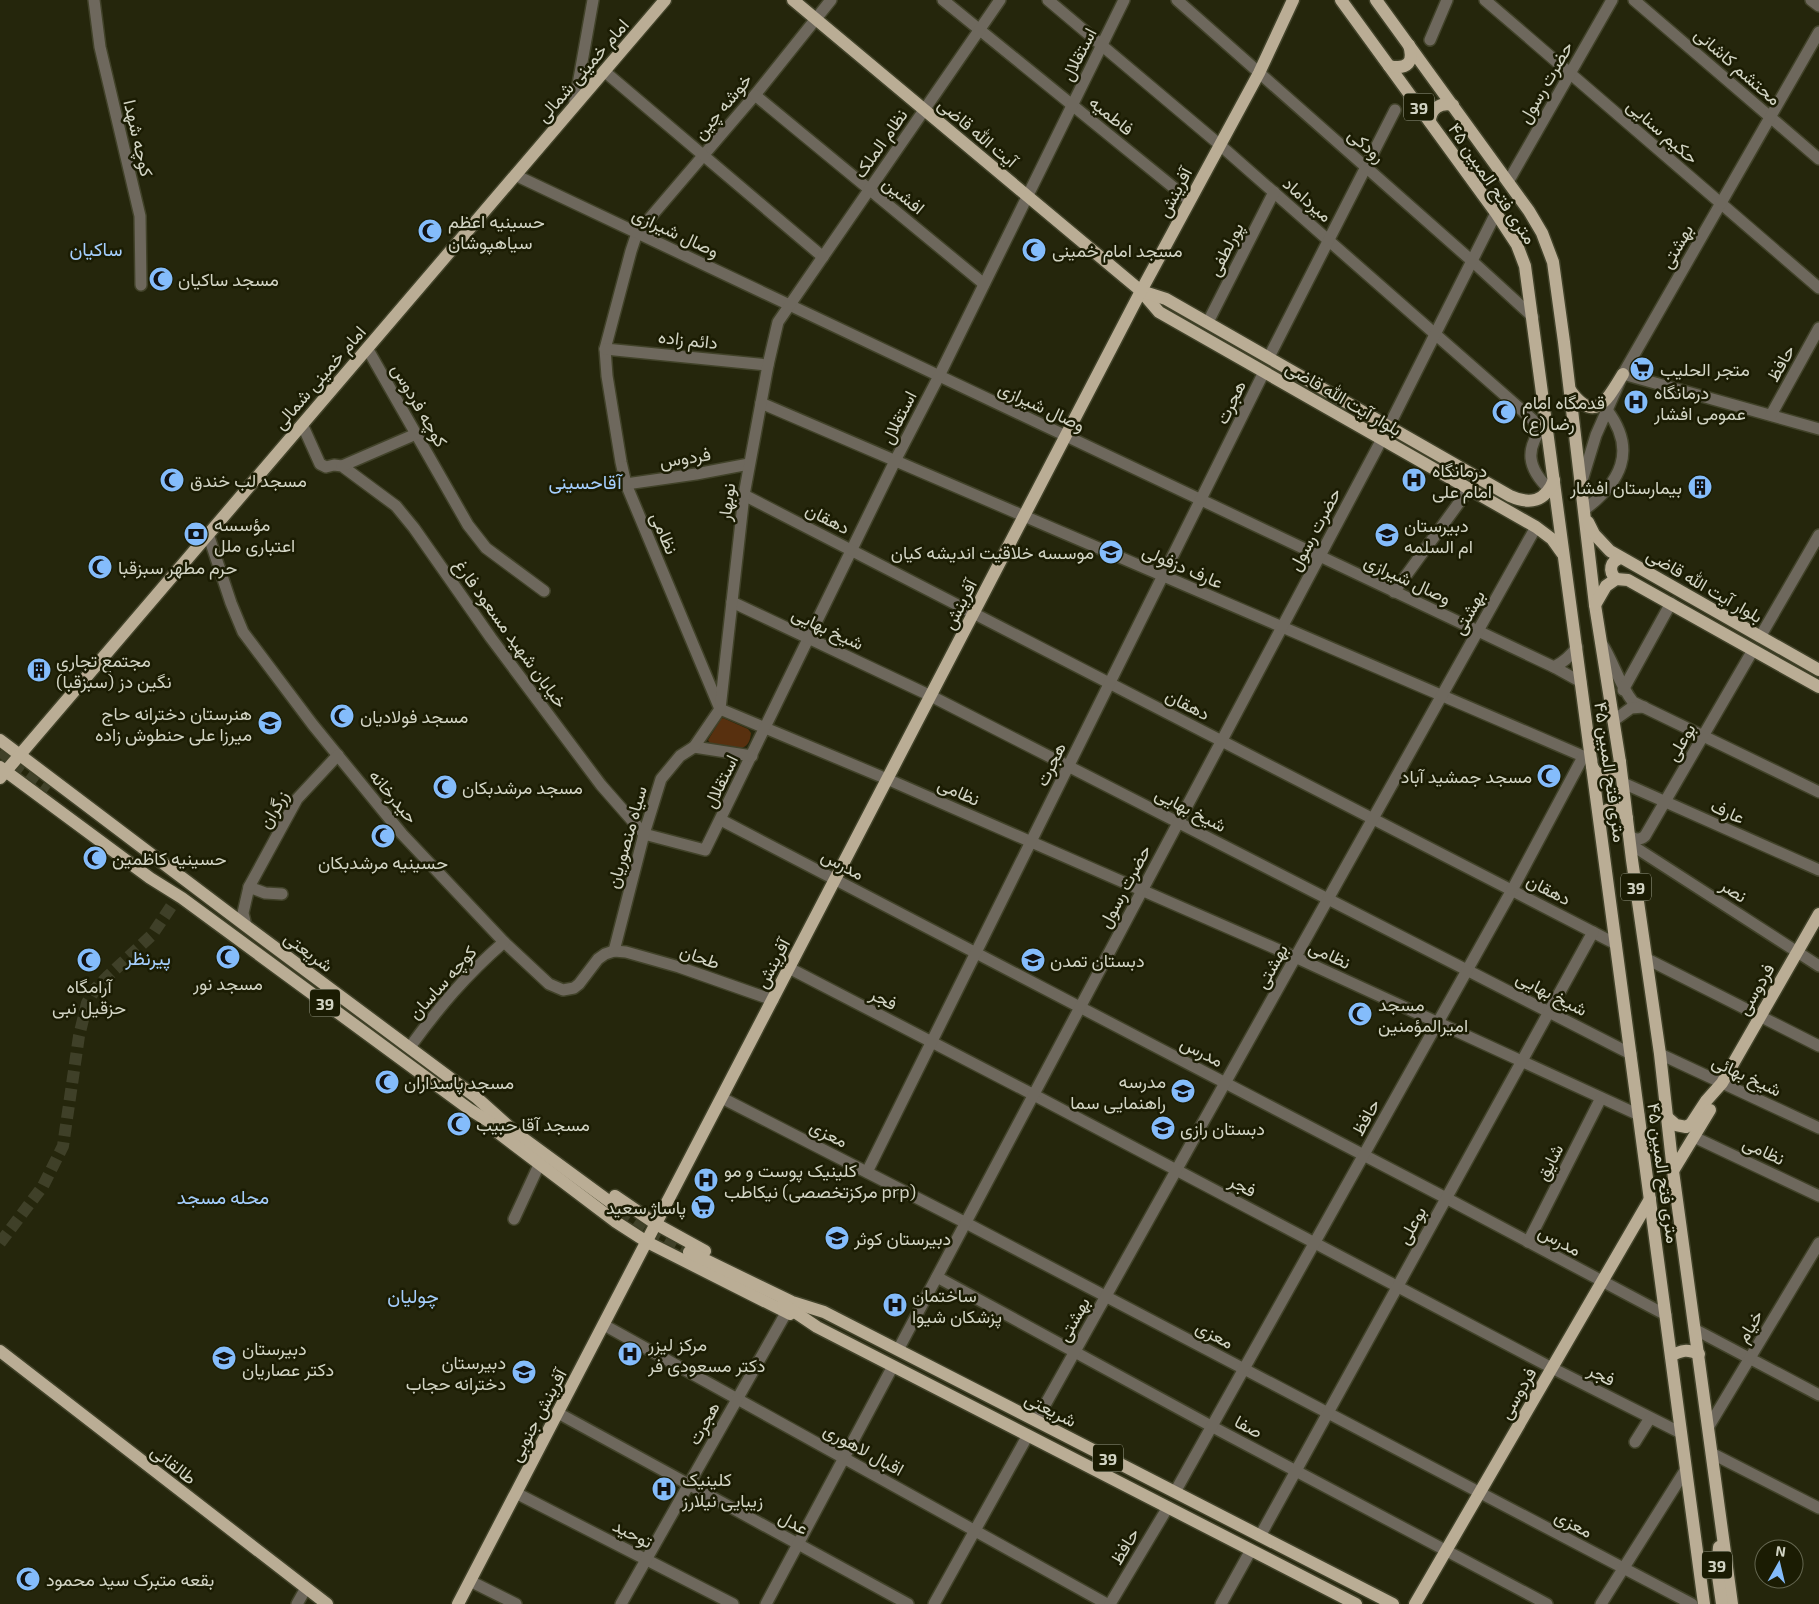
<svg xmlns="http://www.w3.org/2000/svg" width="1819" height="1604" font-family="'Exo 2',Vazirmatn,sans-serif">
<rect width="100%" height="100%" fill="#25260c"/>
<path fill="#58300f" d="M723,718L748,729L751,733C750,740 749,745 742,748L710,743L708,740L721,719Z"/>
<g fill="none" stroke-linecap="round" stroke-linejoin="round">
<g stroke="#3f4028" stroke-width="12" stroke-dasharray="12 6" stroke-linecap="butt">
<path d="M0,751L50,788"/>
<path d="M618,1214L649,1235L688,1256"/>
<path d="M0,1243L43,1186L63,1146L79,1036L87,1003L96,988L107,977L152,935L178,896"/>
</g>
<defs>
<g id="minor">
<path d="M94,0L100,47L140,216L141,285"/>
<path d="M831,0L755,95L637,233L631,251L605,349L607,376L621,462L626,484L720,709L887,779L1295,957L1639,1115"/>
<path d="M943,0L1189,200"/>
<path d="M1048,0L1220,145L1542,428"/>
<path d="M1177,0L1472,261L1533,317"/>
<path d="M1485,0L1819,288"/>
<path d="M1634,0L1819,159"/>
<path d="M1811,0L1819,6"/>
<path d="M1430,40L1447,0"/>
<path d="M604,71L823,257"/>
<path d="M755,95L984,284"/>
<path d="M574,107L593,0"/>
<path d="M515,175L1554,667L1581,682"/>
<path d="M1508,182L1612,0"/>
<path d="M1208,322L1274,192"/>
<path d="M367,348L468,525L486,548L544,591"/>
<path d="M605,349L768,365"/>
<path d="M1269,357L1395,110"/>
<path d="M1623,374L1819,429"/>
<path d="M761,403L1592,760"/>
<path d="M1771,415L1819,328"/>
<path d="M302,424L320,464L326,467L334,465L342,466L396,506L414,528L491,638L601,785L644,834L705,850L895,461L939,376L1124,0"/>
<path d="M1545,424C1524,449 1527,468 1550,490"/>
<path d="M1389,426L1496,213"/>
<path d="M342,466L416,434"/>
<path d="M626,484L696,474L749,464"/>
<path d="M1581,484L1596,435L1623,374L1819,32"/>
<path d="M744,495L1616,944"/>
<path d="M1584,510C1620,483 1638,451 1607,410"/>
<path d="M208,534L231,603L243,632L313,725L402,834L504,942L549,984L563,990L574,988L579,984L598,959L605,954L614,951L626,952L679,967L773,1000"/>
<path d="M1394,592L1469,489"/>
<path d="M732,602L931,696L1631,1054"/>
<path d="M1760,637L1819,535"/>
<path d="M1602,644C1614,663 1619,684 1633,702L1819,792"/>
<path d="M1554,667C1564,662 1570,657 1577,647"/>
<path d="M1623,690L1671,603"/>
<path d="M1613,721L1631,708L1644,707"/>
<path d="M694,747L752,756"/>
<path d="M1623,783L1819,870"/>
<path d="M721,820L1446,1198L1666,1315"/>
<path d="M1629,836C1636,839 1639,841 1645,836L1753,650"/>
<path d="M1630,844L1819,966"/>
<path d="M249,887L265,893L282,894"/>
<path d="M246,926L243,913L249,887L297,799L338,755"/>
<path d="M614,951L644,834L661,779L680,756L694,747L720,709L744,495L768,365L778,322L1000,0"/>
<path d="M1647,959L1819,1046"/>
<path d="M789,968L1034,1095L1552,1368L1681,1433"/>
<path d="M410,1047C439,1007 466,975 504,942"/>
<path d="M1660,1054L1819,1128"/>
<path d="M722,1098L966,1223L1692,1604"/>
<path d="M1694,1137L1819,1196"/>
<path d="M867,1172L1264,372"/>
<path d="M514,1219L539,1165"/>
<path d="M1528,1242L1601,1098"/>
<path d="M937,1277L1211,1426L1547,1604"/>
<path d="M604,1325L1107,1604"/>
<path d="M1696,1330L1819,1395"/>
<path d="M898,1350L1382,439"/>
<path d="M558,1413L908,1604"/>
<path d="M1036,1421L1536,527"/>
<path d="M1709,1426L1819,1243"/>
<path d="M1635,1442L1650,1418"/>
<path d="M1713,1454L1819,1508"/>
<path d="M1175,1492L1512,890L1583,757"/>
<path d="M516,1493L733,1604"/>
<path d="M1260,1536L1593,932"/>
<path d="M470,1581L516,1604"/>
<path d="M297,1604L306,1588"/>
<path d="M621,1604L786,1313"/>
<path d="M766,1604L893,1366"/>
<path d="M934,1604L1028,1435"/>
<path d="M1110,1604L1168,1507"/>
<path d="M1221,1604L1251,1550"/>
<path d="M1601,1604L1686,1469"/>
</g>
<g id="major">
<path d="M793,0L1141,291L1159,312L1536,527L1552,539L1562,553"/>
<path d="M1341,0L1496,213L1517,245L1525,266L1704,1604"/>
<path d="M1376,0L1529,211L1542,233L1553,262L1564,342L1595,605L1620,762L1632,860L1660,1054L1673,1171L1732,1604"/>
<path d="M1389,66C1408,70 1414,62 1409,45"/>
<path d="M1430,122C1430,109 1440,102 1453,105"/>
<path d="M1141,291L1166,299L1510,496C1530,505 1545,502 1554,480"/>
<path d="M1570,390C1595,425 1607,400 1623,374"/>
<path d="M1588,522L1594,534L1610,551L1819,670"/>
<path d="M1616,579C1608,571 1610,561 1621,558"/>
<path d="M1595,605L1606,586L1616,579L1628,580L1819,687"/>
<path d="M0,740L246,926L477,1098L516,1133L621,1210"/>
<path d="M1592,766C1595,773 1600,776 1607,776L1616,771L1620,762"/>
<path d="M0,767L150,878L182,898L469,1109L507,1133"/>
<path d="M0,778L665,0"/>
<path d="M1600,823C1601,806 1619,804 1627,818"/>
<path d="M1668,1118L1676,1125L1686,1127L1691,1124L1706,1101L1722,1083L1819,914"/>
<path d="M496,1131L616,1222L647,1242L790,1314"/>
<path d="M1673,1171L1710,1110"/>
<path d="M615,1196L656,1224L705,1251"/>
<path d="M689,1252L792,1302L824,1312L1393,1604"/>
<path d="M783,1304L817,1327L1356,1604"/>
<path d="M0,1351L327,1604"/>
<path d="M1671,1356C1682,1350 1687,1349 1699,1354"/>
<path d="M1719,1547L1717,1569L1722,1604"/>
<path d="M458,1604L1141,291L1259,73L1293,0"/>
<path d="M1415,1604L1650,1199"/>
</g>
</defs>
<use href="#minor" stroke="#414229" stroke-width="14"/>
<use href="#major" stroke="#414229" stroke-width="15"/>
<use href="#minor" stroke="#6e685d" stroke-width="11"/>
<use href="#major" stroke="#baad95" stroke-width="12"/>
</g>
<defs>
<symbol id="mosque-disc" viewBox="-11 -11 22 22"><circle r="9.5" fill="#84bcfb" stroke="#1b1c03"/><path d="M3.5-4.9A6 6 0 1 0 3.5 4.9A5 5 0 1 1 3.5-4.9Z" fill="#111"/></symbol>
<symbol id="supermarket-disc" viewBox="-11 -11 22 22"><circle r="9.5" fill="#84bcfb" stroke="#1b1c03"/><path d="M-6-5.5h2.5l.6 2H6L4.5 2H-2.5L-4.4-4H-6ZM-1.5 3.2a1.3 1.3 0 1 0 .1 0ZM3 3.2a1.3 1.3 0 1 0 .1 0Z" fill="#111"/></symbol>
<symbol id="hospital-disc" viewBox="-11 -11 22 22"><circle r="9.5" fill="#84bcfb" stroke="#1b1c03"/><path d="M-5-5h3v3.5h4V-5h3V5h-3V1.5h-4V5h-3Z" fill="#111"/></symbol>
<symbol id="building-disc" viewBox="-11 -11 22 22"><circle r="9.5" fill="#84bcfb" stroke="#1b1c03"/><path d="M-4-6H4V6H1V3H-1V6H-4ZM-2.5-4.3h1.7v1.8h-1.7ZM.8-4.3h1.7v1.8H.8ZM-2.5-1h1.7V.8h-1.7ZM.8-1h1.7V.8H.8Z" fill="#111"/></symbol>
<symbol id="bank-disc" viewBox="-11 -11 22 22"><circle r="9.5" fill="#84bcfb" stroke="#1b1c03"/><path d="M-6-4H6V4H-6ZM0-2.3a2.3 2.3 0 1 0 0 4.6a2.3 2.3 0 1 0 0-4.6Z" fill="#111"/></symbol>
<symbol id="school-disc" viewBox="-11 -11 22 22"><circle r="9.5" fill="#84bcfb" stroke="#1b1c03"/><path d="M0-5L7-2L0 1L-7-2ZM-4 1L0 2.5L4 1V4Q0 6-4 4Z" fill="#111"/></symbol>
</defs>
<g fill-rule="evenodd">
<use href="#mosque-disc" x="416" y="217" width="28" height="28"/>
<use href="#mosque-disc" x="1020" y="236" width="28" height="28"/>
<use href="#mosque-disc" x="147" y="265" width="28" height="28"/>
<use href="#supermarket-disc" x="1628" y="355" width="28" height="28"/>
<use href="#hospital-disc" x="1622" y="388" width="28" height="28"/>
<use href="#mosque-disc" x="1490" y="398" width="28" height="28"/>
<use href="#mosque-disc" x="158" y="466" width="28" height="28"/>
<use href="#hospital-disc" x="1400" y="466" width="28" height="28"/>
<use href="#building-disc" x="1686" y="473" width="28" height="28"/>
<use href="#bank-disc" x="182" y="520" width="28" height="28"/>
<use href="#school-disc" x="1373" y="521" width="28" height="28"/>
<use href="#school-disc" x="1097" y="538" width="28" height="28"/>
<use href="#mosque-disc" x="86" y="553" width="28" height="28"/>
<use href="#building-disc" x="25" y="656" width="28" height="28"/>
<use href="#mosque-disc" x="328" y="702" width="28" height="28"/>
<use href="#school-disc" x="256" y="709" width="28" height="28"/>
<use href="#mosque-disc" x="1535" y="762" width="28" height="28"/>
<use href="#mosque-disc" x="431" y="773" width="28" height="28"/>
<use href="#mosque-disc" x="369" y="822" width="28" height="28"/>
<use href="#mosque-disc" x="81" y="844" width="28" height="28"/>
<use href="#mosque-disc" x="214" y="943" width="28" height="28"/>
<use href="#mosque-disc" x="75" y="946" width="28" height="28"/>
<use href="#school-disc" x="1019" y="946" width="28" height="28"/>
<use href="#mosque-disc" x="1346" y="1000" width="28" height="28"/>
<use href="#mosque-disc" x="373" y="1068" width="28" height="28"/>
<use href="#school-disc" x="1169" y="1077" width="28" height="28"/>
<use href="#mosque-disc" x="445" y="1110" width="28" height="28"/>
<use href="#school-disc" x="1149" y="1114" width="28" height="28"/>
<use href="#hospital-disc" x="692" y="1166" width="28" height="28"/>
<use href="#supermarket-disc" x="689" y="1193" width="28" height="28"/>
<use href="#school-disc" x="823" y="1224" width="28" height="28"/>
<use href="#hospital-disc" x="881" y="1291" width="28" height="28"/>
<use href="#hospital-disc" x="616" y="1340" width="28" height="28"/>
<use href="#school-disc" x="210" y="1344" width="28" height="28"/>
<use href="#school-disc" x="510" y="1358" width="28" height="28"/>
<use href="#hospital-disc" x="650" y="1475" width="28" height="28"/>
<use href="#mosque-disc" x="14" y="1565" width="28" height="28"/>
</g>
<g text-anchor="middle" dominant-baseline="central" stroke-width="5" stroke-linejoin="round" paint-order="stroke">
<g fill="#1b1c03" stroke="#9b9d8a" stroke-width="1">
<rect x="1404" y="93.5" width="30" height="27" rx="4"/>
<rect x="1621" y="873.5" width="30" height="27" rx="4"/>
<rect x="310" y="989.5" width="30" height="27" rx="4"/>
<rect x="1093" y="1444.5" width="30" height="27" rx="4"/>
<rect x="1702" y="1551.5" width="30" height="27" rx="4"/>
</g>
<g font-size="16" font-weight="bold" fill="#d2d4c4">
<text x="1419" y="107">39</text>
<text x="1636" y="887">39</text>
<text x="325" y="1003">39</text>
<text x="1108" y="1458">39</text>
<text x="1717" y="1565">39</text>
</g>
<g font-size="18" fill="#d2d4c4" stroke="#1b1c03">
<text transform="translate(1078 54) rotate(-63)">استقلال</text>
<text transform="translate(1738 66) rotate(41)">محتشم کاشانی</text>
<text transform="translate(582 70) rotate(-49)">امام خمینی شمالی</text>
<text transform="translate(1545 82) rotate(-60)">حضرت رسول</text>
<text transform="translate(722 106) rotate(-50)">خوشه چین</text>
<text transform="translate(1112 115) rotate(39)">فاطمیه</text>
<text transform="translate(1663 131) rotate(41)">حکیم سنایی</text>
<text transform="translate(978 132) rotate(40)">آیت الله قاضی</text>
<text transform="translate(139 138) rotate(77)">کوچه شهدا</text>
<text transform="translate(880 143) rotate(-55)">نظام الملک</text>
<text transform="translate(1367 145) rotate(41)">رودکی</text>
<text transform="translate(1493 183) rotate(56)">۴۵ متری فتح المبین</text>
<text transform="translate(1174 192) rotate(-62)">آفرینش</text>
<text transform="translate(904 195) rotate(39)">افشین</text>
<text transform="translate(1308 199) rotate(41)">میرداماد</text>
<text transform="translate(676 232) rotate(25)">وصال شیرازی</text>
<text transform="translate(1676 246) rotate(-60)">بهشتی</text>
<text transform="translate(1225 249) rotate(-63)">پورلطفی</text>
<text transform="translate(688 339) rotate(6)">دائم زاده</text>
<text transform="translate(1780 363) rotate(-61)">حافظ</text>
<text transform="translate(319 377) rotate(-49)">امام خمینی شمالی</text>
<text transform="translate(1344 398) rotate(30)">بلوار آیت الله قاضی</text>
<text transform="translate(1230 402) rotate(-64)">هجرت</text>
<text transform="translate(420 405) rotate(60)">کوچه فردوس</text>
<text transform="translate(1042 406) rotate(25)">وصال شیرازی</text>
<text transform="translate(898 417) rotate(-63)">استقلال</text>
<text transform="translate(685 457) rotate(-9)">فردوس</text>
<text transform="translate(726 502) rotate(-83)">نوبهار</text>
<text transform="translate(828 518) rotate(27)">دهقان</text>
<text transform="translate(1314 529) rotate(-62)">حضرت رسول</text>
<text transform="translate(665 533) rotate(67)">نظامی</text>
<text transform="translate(1183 566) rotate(23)">عارف دزفولی</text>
<text transform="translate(1408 579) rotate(25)">وصال شیرازی</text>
<text transform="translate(1705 585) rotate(30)">بلوار آیت‌ الله قاضی</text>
<text transform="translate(959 604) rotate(-63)">آفرینش</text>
<text transform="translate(1468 612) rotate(-61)">بهشتی</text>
<text transform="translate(828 628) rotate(25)">شیخ بهایی</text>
<text transform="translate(511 633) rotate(54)">خیابان شهید مسعود فارغ</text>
<text transform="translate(1188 704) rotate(27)">دهقان</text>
<text transform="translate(1680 742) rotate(-60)">بوعلی</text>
<text transform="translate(1050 764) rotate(-64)">هجرت</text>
<text transform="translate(1611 772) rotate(82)">۴۵ متری فتح المبین</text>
<text transform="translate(720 781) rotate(-64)">استقلال</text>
<text transform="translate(959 791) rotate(24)">نظامی</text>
<text transform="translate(394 796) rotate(50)">حیدرخانه</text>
<text transform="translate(273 809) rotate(-59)">زرگران</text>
<text transform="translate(1191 809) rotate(27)">شیخ بهایی</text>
<text transform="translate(1728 811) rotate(24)">عارف</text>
<text transform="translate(626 837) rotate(-74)">سیاه منصوریان</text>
<text transform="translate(843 864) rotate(28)">مدرس</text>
<text transform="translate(1124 886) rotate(-62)">حضرت رسول</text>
<text transform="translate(1549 889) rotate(27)">دهقان</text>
<text transform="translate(1734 890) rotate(33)">نصر</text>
<text transform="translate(309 951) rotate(36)">شریعتی</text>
<text transform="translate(1330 954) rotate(25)">نظامی</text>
<text transform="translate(700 956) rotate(19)">طحان</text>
<text transform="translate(772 963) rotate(-62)">آفرینش</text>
<text transform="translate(1271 966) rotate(-61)">بهشتی</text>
<text transform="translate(442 982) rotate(-48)">کوچه ساسان</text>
<text transform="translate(1755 989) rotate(-60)">فردوسی</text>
<text transform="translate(1552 993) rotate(27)">شیخ بهایی</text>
<text transform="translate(884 998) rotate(27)">فجر</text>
<text transform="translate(1202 1051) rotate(27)">مدرس</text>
<text transform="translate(1747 1075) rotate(25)">شیخ بهائی</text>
<text transform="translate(1365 1117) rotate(-61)">حافظ</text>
<text transform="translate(829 1133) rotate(27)">معزی</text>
<text transform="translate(1764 1150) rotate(25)">نظامی</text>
<text transform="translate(1549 1162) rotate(-63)">شایق</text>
<text transform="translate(1664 1173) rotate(82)">۴۵ متری فتح المبین</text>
<text transform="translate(1243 1185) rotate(27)">فجر</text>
<text transform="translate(1411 1225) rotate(-61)">بوعلی</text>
<text transform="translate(1560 1240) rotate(28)">مدرس</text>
<text transform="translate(1073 1319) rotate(-61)">بهشتی</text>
<text transform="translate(1749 1326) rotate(-59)">خیام</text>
<text transform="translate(1215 1334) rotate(28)">معزی</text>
<text transform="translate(1602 1374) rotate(27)">فجر</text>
<text transform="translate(1517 1393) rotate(-60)">فردوسی</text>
<text transform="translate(1051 1409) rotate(27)">شریعتی</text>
<text transform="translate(537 1415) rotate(-62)">آفرینش جنوبی</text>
<text transform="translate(703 1423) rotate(-61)">هجرت</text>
<text transform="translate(1249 1426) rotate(28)">صفا</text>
<text transform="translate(864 1449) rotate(29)">اقبال لاهوری</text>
<text transform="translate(174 1464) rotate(38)">طالقانی</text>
<text transform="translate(794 1522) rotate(29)">عدل</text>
<text transform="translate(1574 1523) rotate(28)">معزی</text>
<text transform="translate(633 1533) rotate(27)">توحید</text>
<text transform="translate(1124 1546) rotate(-59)">حافظ</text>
</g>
<g font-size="18" fill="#d2d4c4" stroke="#1b1c03" text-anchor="start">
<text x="448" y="221">حسینیه اعظم<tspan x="448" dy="21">سیاهپوشان</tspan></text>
<text x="1052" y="250">مسجد امام خمینی</text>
<text x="178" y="279">مسجد ساکیان</text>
<text x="1660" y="369">متجر الحلیب</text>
<text x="1654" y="392">درمانگاه<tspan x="1654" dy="21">عمومی افشار</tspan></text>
<text x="1522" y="402">قدمگاه امام<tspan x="1522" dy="21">رضا (ع)</tspan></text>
<text x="1432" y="470">درمانگاه<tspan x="1432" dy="21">امام علی</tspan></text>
<text x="190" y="480">مسجد لب خندق</text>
<text x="1682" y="487" text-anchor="end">بیمارستان افشار</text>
<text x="214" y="524">مؤسسه<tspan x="214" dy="21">اعتباری ملل</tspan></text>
<text x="1404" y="525">دبیرستان<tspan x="1404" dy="21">ام السلمه</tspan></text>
<text x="1094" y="552" text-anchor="end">موسسه خلاقیت اندیشه کیان</text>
<text x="118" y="567">حرم مطهر سبزقبا</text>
<text x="56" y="660">مجتمع تجاری<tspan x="56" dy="21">نگین دز (سبزقبا)</tspan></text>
<text x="252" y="713" text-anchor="end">هنرستان دخترانه حاج<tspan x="252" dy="21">میرزا علی حنطوش زاده</tspan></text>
<text x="360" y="716">مسجد فولادیان</text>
<text x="1532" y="776" text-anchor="end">مسجد جمشید آباد</text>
<text x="462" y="787">مسجد مرشدبکان</text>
<text x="112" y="858">حسینیه کاظمین</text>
<text x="383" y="862" text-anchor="middle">حسینیه مرشدبکان</text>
<text x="1050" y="960">دبستان تمدن</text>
<text x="228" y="983" text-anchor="middle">مسجد نور</text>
<text x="89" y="986" text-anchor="middle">آرامگاه<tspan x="89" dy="21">حزقیل نبی</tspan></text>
<text x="1378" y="1004">مسجد<tspan x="1378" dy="21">امیرالمؤمنین</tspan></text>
<text x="1166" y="1081" text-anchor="end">مدرسه<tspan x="1166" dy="21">راهنمایی سما</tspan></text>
<text x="404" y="1082">مسجد پاسداران</text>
<text x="476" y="1124">مسجد آقا حبیب</text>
<text x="1180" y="1128">دبستان رازی</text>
<text x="724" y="1170">کلینیک پوست و مو<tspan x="724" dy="21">نیکاطب (مرکزتخصصی prp)</tspan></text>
<text x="686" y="1207" text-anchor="end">پاساژ سعید</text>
<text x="854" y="1238">دبیرستان کوثر</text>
<text x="912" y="1295">ساختمان<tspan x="912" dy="21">پزشکان شیوا</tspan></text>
<text x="648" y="1344">مرکز لیزر<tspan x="648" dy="21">دکتر مسعودی فر</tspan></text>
<text x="242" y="1348">دبیرستان<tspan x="242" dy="21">دکتر عصاریان</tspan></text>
<text x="506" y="1362" text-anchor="end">دبیرستان<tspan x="506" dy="21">دخترانه حجاب</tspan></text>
<text x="682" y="1479">کلینیک<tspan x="682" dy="21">زیبایی نیلارز</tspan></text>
<text x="46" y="1579">بقعه متبرک سید محمود</text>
</g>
<g font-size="19" fill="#a5cffe" stroke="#1b1c03">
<text x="96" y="248">ساکیان</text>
<text x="585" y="481">آقاحسینی</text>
<text x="148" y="957">پیرنظر</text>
<text x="223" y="1196">محله مسجد</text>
<text x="413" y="1295">چولیان</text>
</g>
</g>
<g transform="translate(1779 1564) rotate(8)"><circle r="24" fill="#1b1c03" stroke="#646650"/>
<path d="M0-4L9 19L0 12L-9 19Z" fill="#84bcfb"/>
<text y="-8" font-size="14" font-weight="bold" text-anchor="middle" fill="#d2d4c4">N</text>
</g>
</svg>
